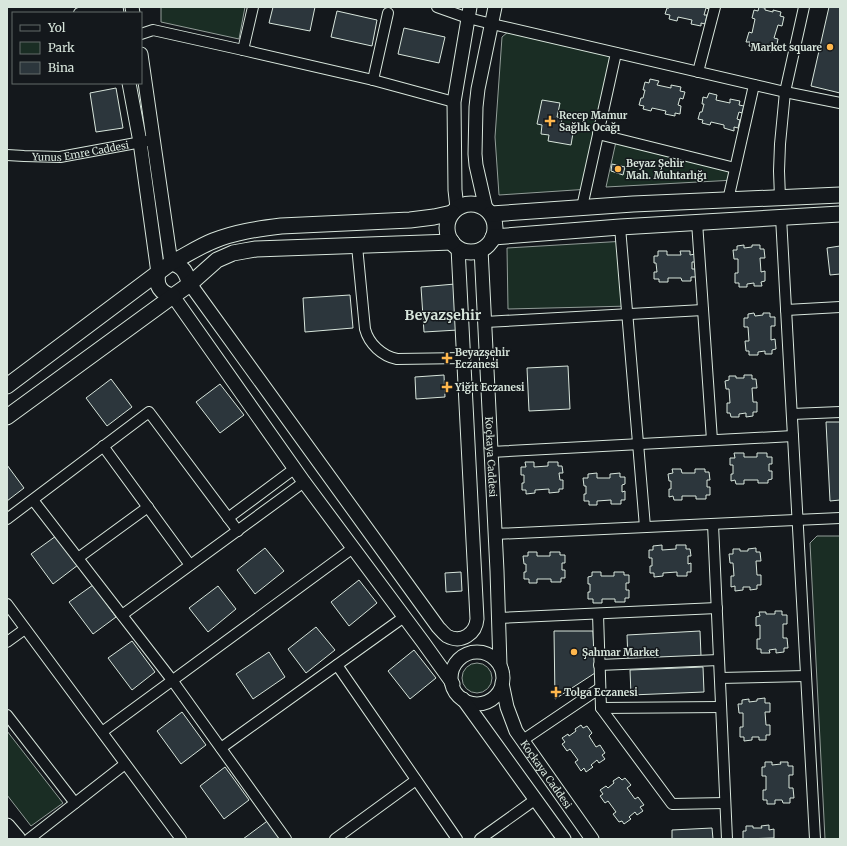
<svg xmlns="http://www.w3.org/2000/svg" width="847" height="846" font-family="Merriweather,serif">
<rect width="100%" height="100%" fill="#14181c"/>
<g fill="#1a2d24" stroke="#939e99">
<path d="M161,7H245L239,39L161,22Z"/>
<path d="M509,31L619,58L590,189L499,195L495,137L502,37Z"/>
<path d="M617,137L739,166L735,180L606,187Z"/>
<path d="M626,241L630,306L508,309L507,248Z"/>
<path d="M817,536H840V839H825L810,543Z"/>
<circle cx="477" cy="678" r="15"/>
<path d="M7,731L63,803L31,826L7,795Z"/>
</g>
<g fill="#2c363c" stroke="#d8e6dc">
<path d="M273,7H315L310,31L269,23Z"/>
<path d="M669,7H709V9L706,8L704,15H707L705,24L701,23V26L691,24L692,20L678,17L677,21L669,19L670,15L665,14L667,8H669Z"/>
<path d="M759,7L765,8V10L773,12V10L781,12L780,16L784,17L782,26L778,25L774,38L778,39L776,49L772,48L771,52L764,50L765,47L758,46L757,48L749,46L750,42H746L749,32L752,33L755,19L752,18L754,10L758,11Z"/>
<path d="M829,7H840V93L811,86Z"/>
<path d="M337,11L377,20L372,46L331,37Z"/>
<path d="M404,28L445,37L439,63L398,54Z"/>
<path d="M650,79L659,81L657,85L671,88V85L681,87L680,91L685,92L683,99L680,98L678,105L681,106L680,114L675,113V116L665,114L666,111L652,108L651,111L643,109L644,106L639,105L641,98H643L645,90H643L645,82L649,83Z"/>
<path d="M116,88L123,128L96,132L90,93Z"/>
<path d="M709,93L717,95L716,100L730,103V99L740,101L739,105L744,106L742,113L739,112L737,119L740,120L738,128L734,127V131L724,128V125L711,122L710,125L702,123L703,120L698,119L700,112H702L704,104H702L703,97L707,98Z"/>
<path d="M542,100L560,103L557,117L562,118L561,125L574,127L571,145L548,141L549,135L541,134L542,125L537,124Z"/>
<path d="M612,164L625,167L623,175L611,171Z"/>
<path d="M744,245V248L752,247V245H760V249H764L765,258H760L761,272L765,271V281L761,282L762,286H754V283L747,284V287H739V283H735V273H738V259H734L733,250H737V246Z"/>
<path d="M840,246V274L830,275L827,248Z"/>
<path d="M658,251H667V255H681L680,251H690V255L695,254V262H692V269H695L696,277H691V281H682L681,278H668V282H659V279H654V272H657L656,263H654V256H658Z"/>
<path d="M455,284L458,330L424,332L421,287Z"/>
<path d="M350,295L353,328L305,332L303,298Z"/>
<path d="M754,313L755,316L763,315V313H770V317H775V326H771V340L775,339L776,349L772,350V354H765V351L758,352V355H749V351H746L745,341H749L748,327H744V318H748V314Z"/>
<path d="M568,366L570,409L529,411L527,368Z"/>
<path d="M444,375L445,397L416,399L415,377Z"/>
<path d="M744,375H752V379H756L757,388H752L753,402H757V412H753V416L746,417V413L739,414V417H731L730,413H727V403H730L729,389H726L725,381L729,380V376H736V378H744Z"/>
<path d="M111,379L132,407L107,426L86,398Z"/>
<path d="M220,384L244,415L220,433L196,402Z"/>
<path d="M826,422H840V500L830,501Z"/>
<path d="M734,453H744V457H757V453H767V457H772V464H769V471H772V479L768,480V483H758V480H744V484H736L735,480L731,481V474H733V465H730V458H735Z"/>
<path d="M525,462H534V467L548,466V462H558V466H562L563,473H559L560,480H563V489H559V492L549,493V489L535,490V493L526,494V490H522V483H524V475H521V467H526Z"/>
<path d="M7,465L24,488L7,501Z"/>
<path d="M672,469H681L682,473H695V469H705V472H709L710,480H707V487H710V495H706V499H696V496H682V500H674L673,496L669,497V489H671V481H669L668,474L673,473Z"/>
<path d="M597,473V478H610V474L620,473V477H625V484L622,485V492L625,491V500H621V504H611V500L597,501V505H589V501H584V494H586V486H584L583,478H588V474Z"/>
<path d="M56,536L78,565L53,584L31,554Z"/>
<path d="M662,545V550L676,549V545H686V549H690L691,556H688V564L691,563V572H687V576H677V572L663,573V576L654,577V573H650V566H652V558H649V550H653V546Z"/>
<path d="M265,548L284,571L255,594L237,570Z"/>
<path d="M756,548V552H760L761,561H756L757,575H761V585H757V589L750,590V587H743V590L735,591V586L731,587V576H734L733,563H730L729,554H733V549H740V551H748V549Z"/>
<path d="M528,552H537V556H550V552H560V555H565V563H562V570H565V578H561V582H551V579H537V583H529V579H524V572H526V564H524L523,556H528Z"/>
<path d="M461,572L462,591L446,592L445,573Z"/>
<path d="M592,572H601V576H614V572H624V575H629V583H626V590H629V598H625V602H615V599H602V603H593V599H588V592H590V584H588V577L592,576Z"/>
<path d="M359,580L377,603L349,626L331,602Z"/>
<path d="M93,585L116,617L93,634L69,602Z"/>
<path d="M218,586L236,609L208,632L189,608Z"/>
<path d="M775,611H782V615H787V624H783V638H787L788,648H784V652L776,653V649L769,650L770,653H761V649H757V639H760V625L756,626V617L760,616L759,612H766V614H775Z"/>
<path d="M316,627L335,650L306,673L288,649Z"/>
<path d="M554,631H593L595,673L555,699Z"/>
<path d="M700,631L701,656L628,660L627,635Z"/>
<path d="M132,641L155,672L132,690L108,658Z"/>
<path d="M414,650L436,678L410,699L388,671Z"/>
<path d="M269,652L285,677L253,699L236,674Z"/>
<path d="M703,667L704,692L631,695L630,670Z"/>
<path d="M765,698V703H770V712H765L766,725H770V735H766V740H759V737H752V740L744,741V737H740V727H743V713H739L738,704H742V700L749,699V702L757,701V699Z"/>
<path d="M182,712L206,745L181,764L157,731Z"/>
<path d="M581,725L583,728L587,726L592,733L589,736L596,747L600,745L605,753L602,755L605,759L599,763L597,760L591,765L593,767L586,772L584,768L581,771L575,762L578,760L570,749L567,751L562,744L565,742L562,738L568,734L569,736L576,731L575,729Z"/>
<path d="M765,762H772V765L781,764L780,762H788V766H793V775H789V788H793L794,798H790V803H783L782,800H775V804H767V800H763V790H766V776H762V767H765Z"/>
<path d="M225,767L249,800L224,819L200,786Z"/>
<path d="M619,777L622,780L625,778L631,785L627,788L635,799L638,797L644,805L640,807L643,811L637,815L635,812L629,817L631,819L624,824L622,821L619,822L613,814L616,812L608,801L605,803L600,796L603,794L600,790L606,786L608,788L614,783L613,781Z"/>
<path d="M270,819L285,839H243Z"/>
<path d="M769,825V830L774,829V838L743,839V831H746V826H753V828H762L761,826Z"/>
<path d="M712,828L713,839H672V830Z"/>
</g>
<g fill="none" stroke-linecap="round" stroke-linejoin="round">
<defs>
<g id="minor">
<path d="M437,7L468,18L492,24L785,92L840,103"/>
<path d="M79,13L116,7"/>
<path d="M141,34L153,30L243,50L373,80L454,102"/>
<path d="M243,50L253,7"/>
<path d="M698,72L715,7"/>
<path d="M373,80L388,13"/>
<path d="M598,134L735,168"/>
<path id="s1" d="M7,155L24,156L60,157L147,141"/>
<path d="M780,198L779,171L780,144L785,92L804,7"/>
<path d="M728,200L754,85"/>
<path d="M582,207L616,53"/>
<path d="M781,217L815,839"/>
<path d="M697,222L712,440"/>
<path d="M620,227L645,527"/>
<path d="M357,246L365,329C369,344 382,356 397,359L464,358"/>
<path d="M786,310L840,307"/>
<path d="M485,322L703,310"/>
<path d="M792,414L840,412"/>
<path d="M103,446L190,565"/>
<path d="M491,452L793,436"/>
<path d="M33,500L172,680L286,839"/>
<path d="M228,518L294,469"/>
<path d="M7,519L149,412L238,531"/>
<path d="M713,524L727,839"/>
<path d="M495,534L840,518"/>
<path d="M78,558L148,507"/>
<path d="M7,604L181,839"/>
<path d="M598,614L601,708L721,707"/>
<path d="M122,615L304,482"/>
<path d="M499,618L717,608"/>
<path d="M7,642L25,629"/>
<path d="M337,665L457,839"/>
<path d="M599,665L719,660"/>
<path d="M720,678L806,676"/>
<path d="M601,708L672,804L725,803"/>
<path d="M7,715L75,803"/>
<path d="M102,732L353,548"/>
<path d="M523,740L600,688"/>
<path d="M221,748L404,617"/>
<path d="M29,839L125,764"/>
<path d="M335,839L416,780"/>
<path d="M480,839L536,799"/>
</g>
<g id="major">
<path d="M116,7L117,13"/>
<path d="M132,7L133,13"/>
<path d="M141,54L171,263"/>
<path d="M129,83L140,142L158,273"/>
<path d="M457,208L455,190L454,102L470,7"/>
<path d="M486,209L476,165L475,154L476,107L478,89L495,7"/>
<path id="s2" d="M481,249L497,571L500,665"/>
<path d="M190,284L438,627C441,630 444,634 447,636C462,644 476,633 477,619L458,248"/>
<path d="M173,296L304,482L423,642L453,684"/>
<circle cx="477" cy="678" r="26"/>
<path id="s3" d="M502,683L507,707L516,731L592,839"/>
<path d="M463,699L564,839"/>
</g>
<g id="highway">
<circle cx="471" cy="228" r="24"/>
<path d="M491,214L633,204L840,195"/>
<path d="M493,237L620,227L840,214"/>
<path d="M171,263C184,266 186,273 190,284"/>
<path d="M158,273C155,285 161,294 173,296L190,284L217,260L233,253L244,251L256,249L452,242"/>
<path d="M7,386L171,263C185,256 198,247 213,241C235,232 257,229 281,226L410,220L434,217L452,213"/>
<path d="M7,417L173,296"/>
<path d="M7,826L18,839"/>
</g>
</defs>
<use href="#minor" stroke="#d8e6dc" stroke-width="12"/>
<use href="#major" stroke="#d8e6dc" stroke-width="15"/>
<use href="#highway" stroke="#d8e6dc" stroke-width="17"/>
<use href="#minor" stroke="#14181c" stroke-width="10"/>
<use href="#major" stroke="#14181c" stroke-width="13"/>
<use href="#highway" stroke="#14181c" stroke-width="15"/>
</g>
<g fill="#ffb74d" stroke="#14181c" stroke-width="1.5">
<circle cx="830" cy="47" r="4"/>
<path d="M548 115h4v4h4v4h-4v4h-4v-4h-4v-4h4z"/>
<circle cx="618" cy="169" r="4"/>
<path d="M445 352h4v4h4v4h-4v4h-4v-4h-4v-4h4z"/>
<path d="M445 381h4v4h4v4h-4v4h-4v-4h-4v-4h4z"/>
<circle cx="574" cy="652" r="4"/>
<path d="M554 686h4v4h4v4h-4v4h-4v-4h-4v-4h4z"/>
</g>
<g text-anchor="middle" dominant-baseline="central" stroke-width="3" stroke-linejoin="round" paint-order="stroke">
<g font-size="10" font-weight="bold" fill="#d8e6dc" stroke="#14181c" text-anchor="start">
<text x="822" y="47" text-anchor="end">Market square</text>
<text x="559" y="115">Recep Mamur<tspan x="559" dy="12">Sağlık Ocağı</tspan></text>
<text x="626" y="163">Beyaz Şehir<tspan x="626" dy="12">Mah. Muhtarlığı</tspan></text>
<text x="455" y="352">Beyazşehir<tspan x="455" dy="12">Eczanesi</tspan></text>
<text x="455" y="387">Yiğit Eczanesi</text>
<text x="582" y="652">Şahmar Market</text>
<text x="564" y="692">Tolga Eczanesi</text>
</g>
<g font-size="10" fill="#d8e6dc" stroke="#14181c">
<text stroke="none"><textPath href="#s1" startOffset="74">Yunus Emre Caddesi</textPath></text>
<text stroke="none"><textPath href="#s2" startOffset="208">Koçkaya Caddesi</textPath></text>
<text stroke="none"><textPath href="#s3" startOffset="103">Koçkaya Caddesi</textPath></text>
</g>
<g font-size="14" font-weight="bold" fill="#d8e6dc" stroke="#14181c">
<text x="443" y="315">Beyazşehir</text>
</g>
</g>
<rect width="847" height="846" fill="none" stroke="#d8e6dc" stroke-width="16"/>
<rect x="12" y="12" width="130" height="72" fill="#14181c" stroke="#626a69"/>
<rect x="20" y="25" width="20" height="6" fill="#14181c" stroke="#626a69"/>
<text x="48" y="32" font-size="12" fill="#d8e6dc">Yol</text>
<rect x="20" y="42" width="20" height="12" fill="#1a2d24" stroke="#626a69"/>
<text x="48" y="52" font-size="12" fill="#d8e6dc">Park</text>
<rect x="20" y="62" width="20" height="12" fill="#2c363c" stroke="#626a69"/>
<text x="48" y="72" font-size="12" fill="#d8e6dc">Bina</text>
</svg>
